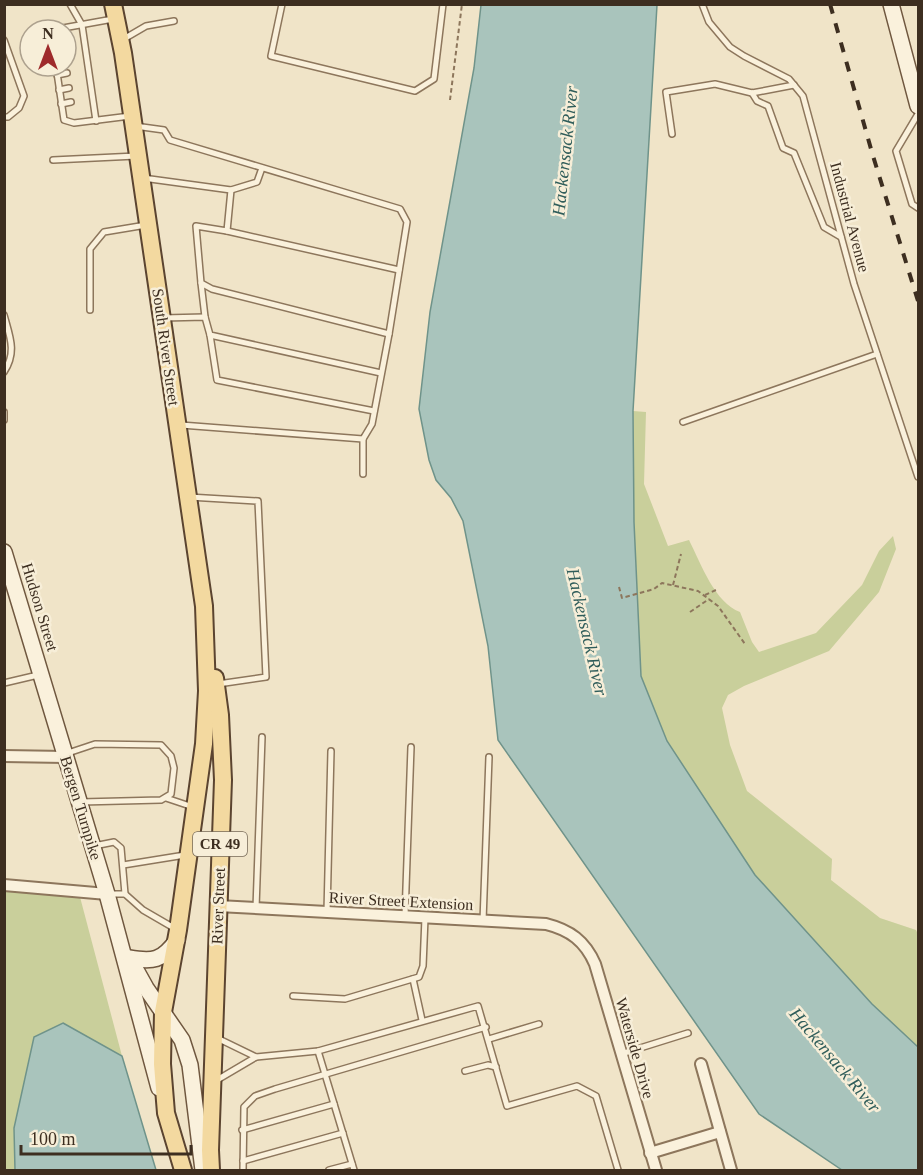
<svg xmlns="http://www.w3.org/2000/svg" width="923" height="1175" font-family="'Times New Roman',serif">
<rect width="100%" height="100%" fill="#f0e4c8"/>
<g fill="#c9cf9b">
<path d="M633,411L646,412L644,484L668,546L689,540C701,564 715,603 740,612L752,642L759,652L816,633L862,585L879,551L893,536L896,549L879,592L829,651L744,686L728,695L722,708L730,745L747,791L832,859L831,880L880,918L916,930L918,934V1047L872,1004L755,875L667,741L641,676L634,522Z"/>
<path d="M4,890L80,897L122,1056L63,1024L14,1128L15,1170H4Z"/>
</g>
<g fill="#a9c4bc" stroke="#6f938a" stroke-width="1.5">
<path d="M481,5H657L633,411L634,522L641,676L667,741L755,875L872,1004L918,1047V1170H842L759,1114L498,740L488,646L463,521L451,498L436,480L429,460L419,409L430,312L474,68Z"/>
<path d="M63,1023L122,1056L156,1170H15L14,1128L34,1037Z"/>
</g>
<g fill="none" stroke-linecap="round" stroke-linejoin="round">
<defs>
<g id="lane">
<path d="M70,4L82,25L96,121"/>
<path d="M282,4L271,56L415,91L434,79L443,4"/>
<path d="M702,4L709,22L730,47L744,56L789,79L803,96L854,284L918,477"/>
<path d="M52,30L113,19"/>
<path d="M4,40L24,96L19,108L8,117H4"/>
<path d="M122,40L146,26L174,21"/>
<path d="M56,66L64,120L74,123L130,116"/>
<path d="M57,75L67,73"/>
<path d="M59,90L69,88"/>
<path d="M752,93L757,101L768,106L783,148L794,153L824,227L841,237"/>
<path d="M61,104L71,102"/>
<path d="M918,114L896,151L912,204L918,208"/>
<path d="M135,126L164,130L170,140L400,209L407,222L389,334L372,424L363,439L181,425"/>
<path d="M672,134L666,92L715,84L752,93L794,85"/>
<path d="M53,160L136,156"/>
<path d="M143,178L231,190L227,231L196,226L201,283L212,289L389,334"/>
<path d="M231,190L257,182L262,168"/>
<path d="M227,231L399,270"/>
<path d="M201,283L205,317"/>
<path d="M90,310V249L104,232L146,225"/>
<path d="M4,315C10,337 17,352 4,372"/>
<path d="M163,318L205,317L210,335L381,373"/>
<path d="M210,335L217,380L374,411"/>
<path d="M4,412V420"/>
<path d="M683,422L877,354"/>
<path d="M363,474V439"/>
<path d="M189,497L258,501L266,677L218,684"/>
<path d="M4,683L38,675"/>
<path d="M65,754L95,744L161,745L171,756L174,768L171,794L161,800L81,802"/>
<path d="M166,798L193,807"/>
<path d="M94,846L114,842L121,848L125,894H108"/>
<path d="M123,865L185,855"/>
<path d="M125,894L143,910L174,928"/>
<path d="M256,908L262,737"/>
<path d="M327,912L331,751"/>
<path d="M405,916L411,747"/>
<path d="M483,921L489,757"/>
<path d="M413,979L422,1020"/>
<path d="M293,996L345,999L419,977L423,966L425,918"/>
<path d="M217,1038L256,1057"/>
<path d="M489,1039L539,1024"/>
<path d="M318,1051L354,1170"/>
<path d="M621,1054L688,1033"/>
<path d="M465,1071L488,1065L496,1067"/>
<path d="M217,1080L256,1057L318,1051L478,1006L507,1106L577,1086L596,1096L618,1170"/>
<path d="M242,1130L334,1104"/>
<path d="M243,1161L343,1133"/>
<path d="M243,1170L244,1107L255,1096L275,1089L486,1027"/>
<path d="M329,1170L352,1164"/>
</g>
<g id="street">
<path d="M4,756L65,757"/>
<path d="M4,885L107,894"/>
<path d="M218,906L546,924C570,930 585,941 595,964L656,1170"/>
<path d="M701,1064L731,1170"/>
<path d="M650,1153L720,1132"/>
</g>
<g id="secondary">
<path d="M891,4L918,106"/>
<path d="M4,552L107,894L159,1088"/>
<path d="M129,958C153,962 162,961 177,940"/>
<path d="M131,961L146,988L182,1040L190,1065L203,1170"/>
</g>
<g id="primary">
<path d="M113,4L123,53L204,606L207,691L204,744L178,930L163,1012L162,1064L166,1113L183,1170"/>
<path d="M211,1170L210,1150L223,780L220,715L215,678"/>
</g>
</defs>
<use href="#lane" stroke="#8d765c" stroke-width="8"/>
<use href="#street" stroke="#8d765c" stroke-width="14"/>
<use href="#secondary" stroke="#6f573f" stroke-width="18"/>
<use href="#primary" stroke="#5b4430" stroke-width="20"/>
<g stroke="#8d765c" stroke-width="2" stroke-dasharray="4.5 3" stroke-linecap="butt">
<path d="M450,100L462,4"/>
<path d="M673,585L681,554"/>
<path d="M619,587L622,598L654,589L662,583L698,591L718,606L745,644"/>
<path d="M705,595L716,590"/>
<path d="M690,612L709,599"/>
</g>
<use href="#lane" stroke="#faf1dc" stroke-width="5"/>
<use href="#street" stroke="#faf1dc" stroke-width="10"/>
<use href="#secondary" stroke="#faf1dc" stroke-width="15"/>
<use href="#primary" stroke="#f3d9a0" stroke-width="16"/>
<path stroke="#3d2e20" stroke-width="4" stroke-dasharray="10 10" stroke-linecap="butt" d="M830,4L873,156L918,301"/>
</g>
<g text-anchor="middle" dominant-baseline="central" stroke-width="5" stroke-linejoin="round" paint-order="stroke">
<rect fill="#f7eed8" stroke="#756857" stroke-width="1.5" x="193" y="832" width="54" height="24" rx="4.5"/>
<g font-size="15" font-weight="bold" fill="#3d2e20">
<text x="220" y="844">CR 49</text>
</g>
<g font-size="16" fill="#3d2e20" stroke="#f7eed8">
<text transform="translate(850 217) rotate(75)">Industrial Avenue</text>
<text transform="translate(166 347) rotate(82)">South River Street</text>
<text transform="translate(40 607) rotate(73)">Hudson Street</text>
<text transform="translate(81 808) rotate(73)">Bergen Turnpike</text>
<text transform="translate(401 901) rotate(3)">River Street Extension</text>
<text transform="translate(218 906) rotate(-88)">River Street</text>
<text transform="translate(635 1048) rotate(74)">Waterside Drive</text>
</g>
<g font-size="18" font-style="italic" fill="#2f5d5a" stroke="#f7eed8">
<text transform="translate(565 151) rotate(-84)">Hackensack River</text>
<text transform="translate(587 632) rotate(77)">Hackensack River</text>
<text transform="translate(835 1060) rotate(50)">Hackensack River</text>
</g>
</g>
<rect width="923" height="1175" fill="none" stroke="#3d2e20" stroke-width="12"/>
<g transform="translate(48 48)"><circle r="28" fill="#f7eed8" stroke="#ada18e" stroke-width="1.5"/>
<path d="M0-4.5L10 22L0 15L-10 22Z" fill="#9e2a2b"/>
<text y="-9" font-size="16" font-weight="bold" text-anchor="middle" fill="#3d2e20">N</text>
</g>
<path d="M21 1145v9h170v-9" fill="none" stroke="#3d2e20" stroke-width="3"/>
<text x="30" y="1145" font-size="18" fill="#3d2e20" stroke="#f7eed8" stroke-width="4.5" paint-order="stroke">100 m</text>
</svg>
